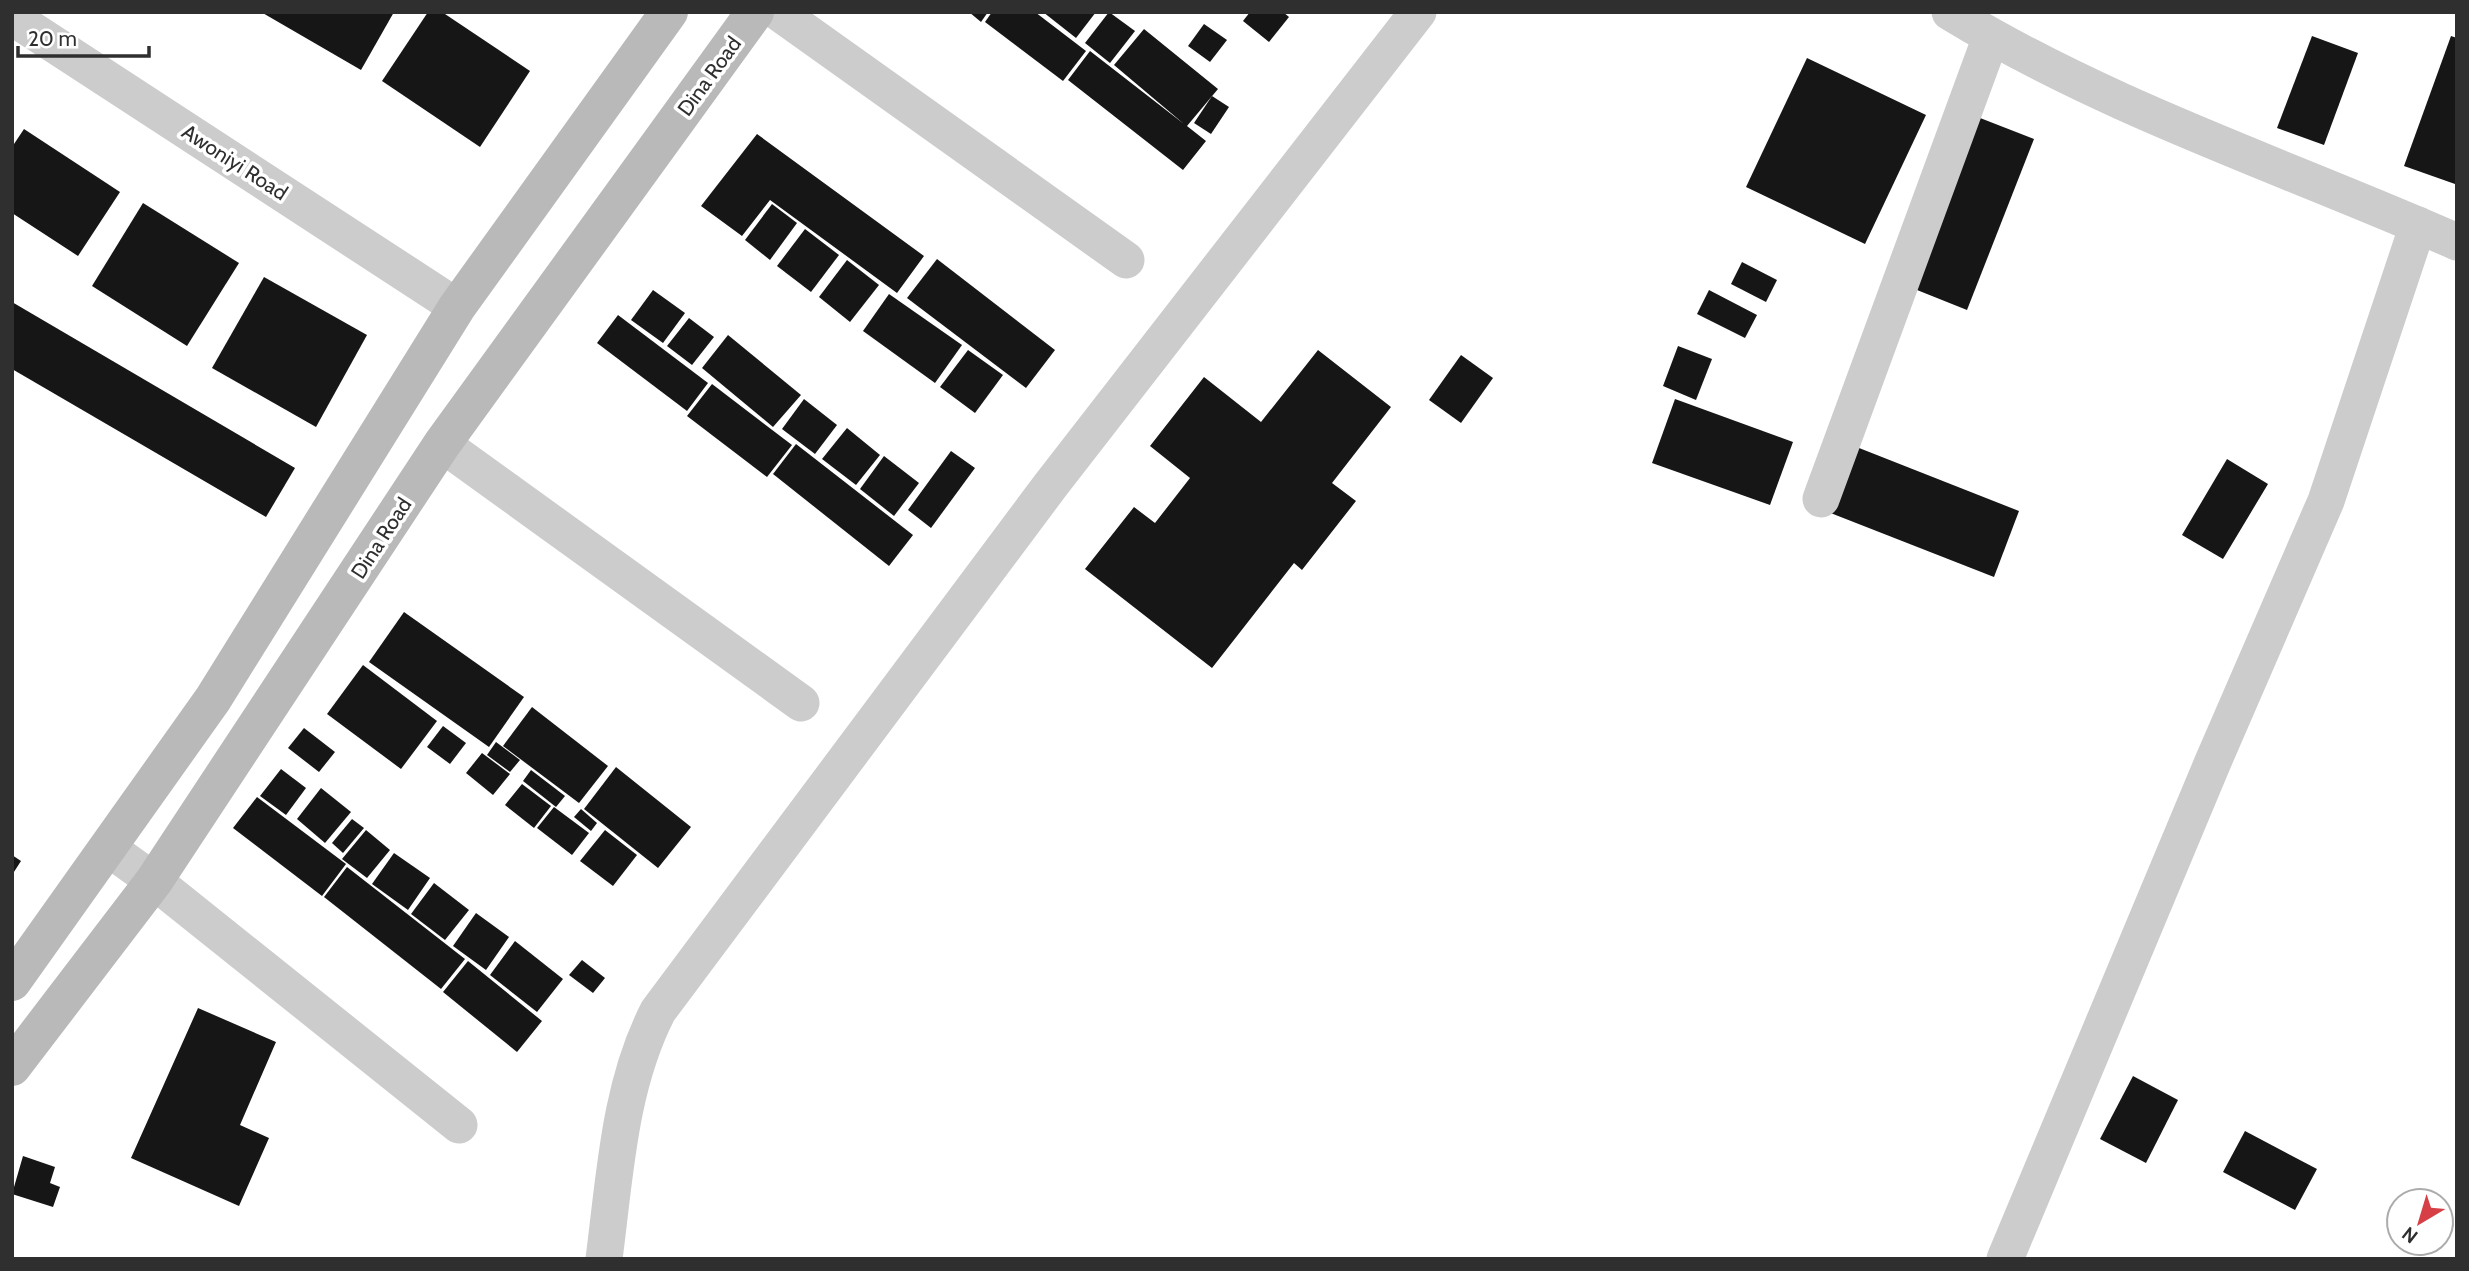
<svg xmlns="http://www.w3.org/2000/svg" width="2469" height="1271" font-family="Cabin,sans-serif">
<rect width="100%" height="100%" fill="#fff"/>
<g fill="#161616">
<path d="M261,12H394L361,70Z"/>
<path d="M428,12H442L530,71L480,147L382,81Z"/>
<path d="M969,12H988L981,22Z"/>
<path d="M992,12H1035L1086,51L1063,81L985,22Z"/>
<path d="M1043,12H1096L1076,38Z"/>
<path d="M1109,12L1135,31L1110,63L1085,43Z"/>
<path d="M1250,12H1283L1289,17L1269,42L1243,21Z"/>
<path d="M1204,24L1227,40L1210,62L1188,46Z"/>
<path d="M1144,29L1218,89L1187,126L1206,141L1183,170L1068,80L1090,51L1184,124L1114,65Z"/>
<path d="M2312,36L2358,53L2324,145L2277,128Z"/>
<path d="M2451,36L2457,38L2455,184L2404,166Z"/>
<path d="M1807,58L1926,115L1865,244L1746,187Z"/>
<path d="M1212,96L1229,107L1211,134L1194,123Z"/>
<path d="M1975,116L2034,139L1967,310L1907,286Z"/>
<path d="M24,129L120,192L78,256L12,213V147Z"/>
<path d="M757,134L924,256L897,293L770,200L742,236L701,206Z"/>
<path d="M143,203L239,263L187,346L92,286Z"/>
<path d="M772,204L797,223L770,260L745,240Z"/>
<path d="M805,229L839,255L811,292L777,266Z"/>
<path d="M937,259L1055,350L1026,388L907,298Z"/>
<path d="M847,260L879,285L850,322L819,297Z"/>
<path d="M1742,262L1777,280L1766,302L1731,284Z"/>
<path d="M264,277L367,335L316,427L212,368Z"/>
<path d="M653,290L685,313L663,343L631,320Z"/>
<path d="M1709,290L1757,315L1745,338L1697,314Z"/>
<path d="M889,294L962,345L935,383L863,331Z"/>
<path d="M12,302L295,468L266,517L12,369Z"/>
<path d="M618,315L708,383L687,411L597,343Z"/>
<path d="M689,318L714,337L692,365L667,346Z"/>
<path d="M728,335L801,395L773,427L702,368Z"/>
<path d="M1678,346L1712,359L1696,400L1663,386Z"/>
<path d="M968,350L1003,375L975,413L940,387Z"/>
<path d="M1318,350L1391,407L1332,483L1356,501L1302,570L1294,563L1212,668L1085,569L1134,507L1155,523L1190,478L1150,446L1204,377L1261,422Z"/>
<path d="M1461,355L1493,378L1461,423L1429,400Z"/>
<path d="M712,384L792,445L767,477L687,416Z"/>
<path d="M804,399L837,425L815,454L782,429Z"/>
<path d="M1675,399L1793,442L1770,505L1652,463Z"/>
<path d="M847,428L880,455L856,485L822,459Z"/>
<path d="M796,444L913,535L889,566L773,474Z"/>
<path d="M1854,446L2019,511L1994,577L1828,512Z"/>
<path d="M951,451L975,468L931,528L908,510Z"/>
<path d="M884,456L919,483L894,516L860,489Z"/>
<path d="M2227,459L2268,484L2223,559L2182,535Z"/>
<path d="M404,612L524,697L489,747L369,662Z"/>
<path d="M363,665L437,721L401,769L327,714Z"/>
<path d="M532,707L608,766L579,803L503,746Z"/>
<path d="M443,726L466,743L450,764L427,747Z"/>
<path d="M304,728L335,752L319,772L288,748Z"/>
<path d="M496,742L520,760L510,772L487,755Z"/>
<path d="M482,753L510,774L493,795L466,773Z"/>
<path d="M616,767L691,827L658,868L584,809Z"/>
<path d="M281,769L306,788L286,815L260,796Z"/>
<path d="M531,770L565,796L556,807L523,781Z"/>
<path d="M522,784L551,806L534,828L505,805Z"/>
<path d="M321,788L351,812L325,843L297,819Z"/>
<path d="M257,797L346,864L322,896L233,828Z"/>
<path d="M554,807L589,833L572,855L537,828Z"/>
<path d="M581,809L597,823L591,831L574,817Z"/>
<path d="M352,819L364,828L343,853L332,843Z"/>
<path d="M366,830L390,850L367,878L342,859Z"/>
<path d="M605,830L637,855L613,886L580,861Z"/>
<path d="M394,853L430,878L408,910L372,884Z"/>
<path d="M12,855L21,861L12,875Z"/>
<path d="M347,867L465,959L441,989L324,897Z"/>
<path d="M434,883L469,910L445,940L411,914Z"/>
<path d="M476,913L509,937L486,970L453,946Z"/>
<path d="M515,941L563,979L537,1012L490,975Z"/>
<path d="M582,960L605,978L593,993L569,975Z"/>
<path d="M468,961L542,1021L517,1052L443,992Z"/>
<path d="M198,1008L276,1042L240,1125L269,1138L239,1206L131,1158Z"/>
<path d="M2133,1076L2178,1100L2146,1163L2100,1139Z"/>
<path d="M2245,1131L2317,1169L2295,1210L2223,1172Z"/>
<path d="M23,1156L55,1167L50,1183L60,1187L53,1207L12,1194Z"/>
</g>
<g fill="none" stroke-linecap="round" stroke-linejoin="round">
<g stroke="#ccc" stroke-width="37">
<path d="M778,12L1126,260"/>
<path d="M1950,12C2109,109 2287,167 2457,242"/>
<path d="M12,17L457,307"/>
<path d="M442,444L801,703"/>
<path d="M1821,499L1991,37"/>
<path d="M108,848L154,881L459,1125"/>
<path d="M604,1259C615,1175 619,1087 658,1011L1050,486L1418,12"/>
<path d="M2005,1259L2212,764L2326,501L2418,225"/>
</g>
<g stroke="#b9b9b9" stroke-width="38">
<path d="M12,982L213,699L457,307L669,12"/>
<path d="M12,1067L154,881L442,444L755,12"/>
</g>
</g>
<g text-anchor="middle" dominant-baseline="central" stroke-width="7" stroke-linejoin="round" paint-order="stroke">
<g font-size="21" fill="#2f2f2f" stroke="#fff">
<text transform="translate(709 76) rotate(-54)">Dina Road</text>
<text transform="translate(235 162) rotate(33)">Awoniyi Road</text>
<text transform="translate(381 538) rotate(-57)">Dina Road</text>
</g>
</g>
<rect width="2469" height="1271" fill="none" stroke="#2f2f2f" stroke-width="28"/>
<g transform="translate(2420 1222) rotate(218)"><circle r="33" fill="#ffffff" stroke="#acacac" stroke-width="2"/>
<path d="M0-5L12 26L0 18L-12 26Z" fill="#d73f46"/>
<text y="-10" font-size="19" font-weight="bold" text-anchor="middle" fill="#2f2f2f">N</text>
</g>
<path d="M18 46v10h131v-10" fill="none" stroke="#2f2f2f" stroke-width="3.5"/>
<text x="28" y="46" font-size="21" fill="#2f2f2f" stroke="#ffffff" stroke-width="5" paint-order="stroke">20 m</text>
</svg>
